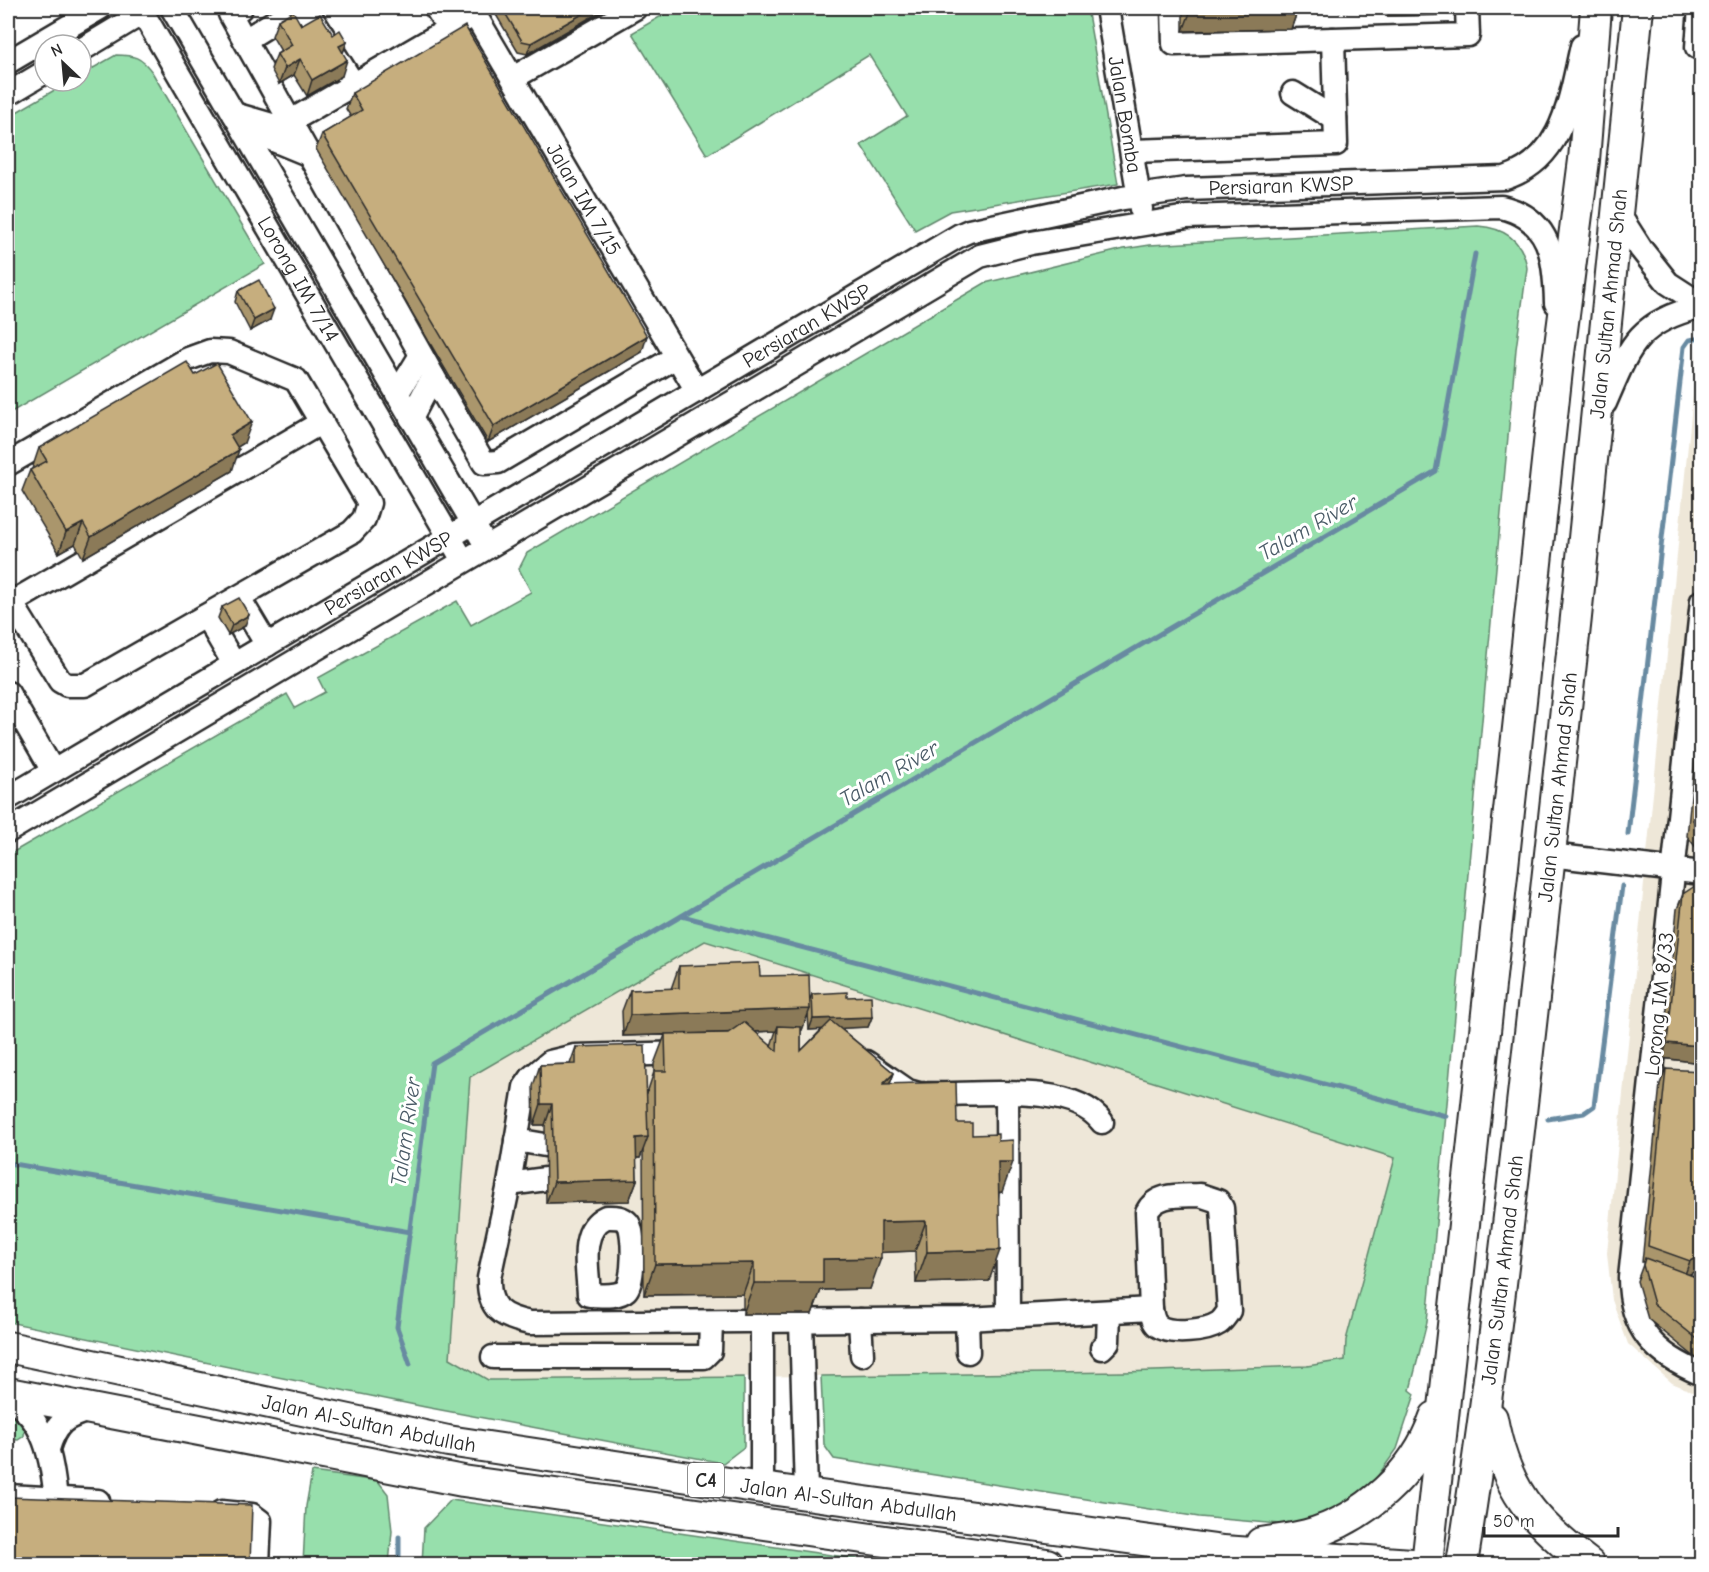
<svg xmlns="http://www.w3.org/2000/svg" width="1709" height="1572" font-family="'Comic Neue',sans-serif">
<rect width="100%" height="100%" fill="#fff"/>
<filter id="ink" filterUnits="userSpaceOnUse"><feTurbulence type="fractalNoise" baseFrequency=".0167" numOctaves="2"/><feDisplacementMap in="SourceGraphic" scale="12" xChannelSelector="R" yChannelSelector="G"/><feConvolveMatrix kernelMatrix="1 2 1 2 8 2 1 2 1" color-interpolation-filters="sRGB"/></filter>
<g filter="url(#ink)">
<g fill="#eee7d8">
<path d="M1701,315H1702L1701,1395L1672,1383L1628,1344L1612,1300L1607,1253Z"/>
<path d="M705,941L1395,1158L1346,1340L1345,1360L1307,1366L1123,1372L488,1380L450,1358L470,1077Z"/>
</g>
<g fill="#97dfac" stroke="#61856c" stroke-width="1.5">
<path d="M675,8H1087L1118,184L950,211L915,230L861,145L907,116L869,55L707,155L632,33Z"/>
<path d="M116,55C134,55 141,57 152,72L265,264L8,414V117L70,81H81V75Z"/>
<path d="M1478,226C1504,228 1523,240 1527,268L1516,349L1427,1322L1410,1390L1415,1394L1397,1449L1367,1491L1340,1510L1292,1525L1199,1517L834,1459L824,1445L821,1376L1123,1372L1307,1366L1345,1360L1346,1340L1395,1158L705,941L470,1077L450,1358L488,1380L744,1377V1447L723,1463L425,1407L8,1322V855L287,694L295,708L325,692L318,678L457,601L471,625L531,592L519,569L527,553L985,283L1124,249L1150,245Z"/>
<path d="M8,1414L15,1416L25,1424L24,1436L18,1440L8,1439Z"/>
<path d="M312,1472L378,1481L388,1494L392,1531L389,1564H303L306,1506Z"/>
<path d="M451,1500L893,1564H422L424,1528Z"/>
</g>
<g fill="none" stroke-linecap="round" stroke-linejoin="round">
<g stroke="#688aa1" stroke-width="5">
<path d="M1628,834L1684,347L1689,340L1702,338"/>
<path d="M682,916L1446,1116"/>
<path d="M1548,1119L1584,1113L1594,1106L1622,886"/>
<path d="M8,1163L410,1232"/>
<path d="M410,1364L397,1327L432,1063L1436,471L1475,254"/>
<path d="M399,1564V1537"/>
</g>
<defs>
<g id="minor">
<path d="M172,8L481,537"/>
<path d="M241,8L230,14L433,376L484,463L498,462L676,357"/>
<path d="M436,8L449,29"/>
<path id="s1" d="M471,8L697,391"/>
<path id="s2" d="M1107,8L1141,209"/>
<path id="s3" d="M147,20L458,552"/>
<path d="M1333,39L1468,35L1467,8"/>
<path d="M245,40L292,11L306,9L354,85"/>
<path d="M1697,47L1700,8"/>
<path d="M81,50L136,17"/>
<path d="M8,62L100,8"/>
<path d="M513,78L635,8"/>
<path d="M1293,93L1335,119"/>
<path d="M8,94L45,72"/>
<path d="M234,114L272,125H284L475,14"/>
<path d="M249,130L310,155"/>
<path d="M1132,151L1336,144L1333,39L1174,44L1173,8"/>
<path d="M1618,213L1641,249L1668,283L1702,305"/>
<path d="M397,394L421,355"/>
<path d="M1605,403C1630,345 1636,323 1702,306"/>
<path d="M411,418L433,376"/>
<path d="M8,464L188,359L210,351L229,352L296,380L369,503L364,519L352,532L85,685H67L60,681L8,597"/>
<path d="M239,598L267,645"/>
<path d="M1702,601L1630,1278C1630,1329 1655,1355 1702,1374"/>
<path d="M11,603L322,422"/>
<path d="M206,616L234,664"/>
<path d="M8,693L53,771"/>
<path id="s4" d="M8,798L960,235L969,231L1123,198L1186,189L1505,178C1564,159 1570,98 1582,46"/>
<path d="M8,831L980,256L1031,243L1187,217L1501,207C1551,218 1555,259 1556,303"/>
<path d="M1550,855L1702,873"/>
<path d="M688,1053L575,1056L550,1062L532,1077L525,1087L509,1184L489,1278C488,1309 501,1317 530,1323L967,1319L1151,1309"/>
<path d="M866,1062L908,1091L919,1094C967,1097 1070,1079 1102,1122"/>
<path d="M1007,1094L1008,1317"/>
<path d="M516,1140L545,1145"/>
<path d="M509,1184L546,1179"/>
<path d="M1200,1195L1218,1201L1222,1208L1229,1311C1226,1315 1223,1320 1219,1323C1207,1331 1171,1335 1158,1326C1153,1322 1152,1315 1151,1309L1147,1212C1157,1192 1181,1196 1200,1195Z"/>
<path d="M606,1217C614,1217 622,1216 628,1223C635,1232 634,1283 626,1290C617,1298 600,1295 589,1295C588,1268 578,1230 606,1217Z"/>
<path d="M967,1319L968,1352"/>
<path d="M860,1320L862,1355"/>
<path d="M801,1321L806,1492"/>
<path d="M762,1322V1488"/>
<path d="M1102,1348L1108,1342L1109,1312"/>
<path d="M493,1357H704L710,1351L711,1323"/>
<path d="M8,1398C46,1418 51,1458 56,1498"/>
<path d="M48,1449C56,1422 65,1417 92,1409"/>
<path d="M8,1496L98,1501"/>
<path d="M221,1512L252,1515L260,1521L258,1564"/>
</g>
<g id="major">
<path id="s5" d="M8,1347L448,1441L762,1488L1223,1551L1412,1564"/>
<path d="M8,1393L463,1481L1047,1564"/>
<path d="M1492,1418C1505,1489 1532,1521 1589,1564"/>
<path d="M1261,1543C1276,1540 1292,1539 1307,1535C1364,1519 1416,1473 1435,1417"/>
<path d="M1427,1564L1558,361L1584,160L1596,8"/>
<path id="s6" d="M1462,1564C1494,1365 1515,1164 1538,963C1574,645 1607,326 1638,8"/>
</g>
</defs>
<use href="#minor" stroke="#2b2b2b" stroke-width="27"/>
<use href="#major" stroke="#2b2b2b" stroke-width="34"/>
<use href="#minor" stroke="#fff" stroke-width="22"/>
<use href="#major" stroke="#fff" stroke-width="30"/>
</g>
<g fill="#aa966c" stroke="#2b2b2b" stroke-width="1.5" fill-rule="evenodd">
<path d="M492,8H607L527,54L518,52Z"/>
<path d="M1183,8H1457L1454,15L1386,16V10L1297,12L1291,29L1183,31Z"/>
<path d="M278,20L301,25L333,35L347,42L343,52L342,76L307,96L294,75L279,84L271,69L277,54L281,51L272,36Z"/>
<path d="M352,93L642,352L488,442L316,149L322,134L351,117L346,109Z"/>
<path d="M238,291L270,320L250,331L235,302Z"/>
<path d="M195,375L244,443L237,447L232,471L83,558L75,544L59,553L22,491L30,470L32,469L39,448Z"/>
<path d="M222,607L245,626L228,635L218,618Z"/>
<path d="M1701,697V850H1698L1687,836Z"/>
<path d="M1683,894L1701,1063L1662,1058L1677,909Z"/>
<path d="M679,966L760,976L810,999L812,994L847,997L872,1017L868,1027L840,1028L894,1073L890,1084L957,1123L972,1135L1002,1192L999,1193L989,1281L916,1283L915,1251L881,1252L870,1289L821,1290L812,1314H743V1294L644,1295L643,1149L640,1158H636L637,1180L629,1201L546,1203L545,1125H534L533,1086L540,1065L570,1064L576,1047L647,1093L654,1072V1064L665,1035L623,1036L622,1011L630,990L671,989ZM808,1014L809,1030L822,1029L801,1051V1030H802ZM776,1031L771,1046L755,1032Z"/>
<path d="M1666,1069L1698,1270L1689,1274L1701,1279V1362L1648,1319L1637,1281L1644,1262H1642L1660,1084Z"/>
</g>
<g fill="#8b7a58" stroke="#2b2b2b" stroke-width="1.5">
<path d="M593,8H607L527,54L531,43Z"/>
<path d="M1292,8H1387L1386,10L1297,12L1291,29L1183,31L1191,10Z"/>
<path d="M1389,8H1457L1454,15L1386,16Z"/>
<path d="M347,42L341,58L339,46Z"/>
<path d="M300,59L294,75L279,84L285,68Z"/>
<path d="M347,60L342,76L307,96L312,80Z"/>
<path d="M274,309L270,320L250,331L254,320Z"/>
<path d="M647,336L642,352L488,442L494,426Z"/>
<path d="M252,422L244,443L223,456L230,435Z"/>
<path d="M239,450L232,471L83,558L91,537Z"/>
<path d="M83,523L75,544L59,553L66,532Z"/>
<path d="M249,615L245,626L228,635L232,625Z"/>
<path d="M1701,841V850H1698Z"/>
<path d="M810,1009L802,1030L778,1031V1026L776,1031L623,1036L630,1015Z"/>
<path d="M872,1017L868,1027L809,1030L813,1019Z"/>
<path d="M1667,1043L1701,1046V1063L1662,1058Z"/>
<path d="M894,1073L882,1103L883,1084Z"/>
<path d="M541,1104H552L545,1125H534Z"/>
<path d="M648,1137L640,1158H628L636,1138Z"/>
<path d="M998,1162H1013L1002,1192L987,1193Z"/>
<path d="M637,1180L629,1201L546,1203L554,1182Z"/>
<path d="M926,1221L915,1251L870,1253L881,1222Z"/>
<path d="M1000,1250L989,1281L916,1283L927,1252Z"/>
<path d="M1701,1255V1259L1698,1270L1684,1277L1690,1261Z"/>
<path d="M881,1258L870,1289L821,1290L812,1314H743L754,1283L823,1259Z"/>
<path d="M754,1263L743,1294L644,1295L655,1264Z"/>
</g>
<g fill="#c6ae7e" stroke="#2b2b2b" stroke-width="1.5">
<path d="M502,8H593L531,43L522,41Z"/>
<path d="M1191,8H1298L1191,10Z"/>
<path d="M293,11L301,25L320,14L333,35L340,30L347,42L339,46L347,60L312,80L300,59L285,68L277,54L292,45L278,20Z"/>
<path d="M465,26L647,336L494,426L322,134L362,110L352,93Z"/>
<path d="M259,280L274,309L254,320L238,291Z"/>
<path d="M187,362L195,375L217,363L252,422L230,435L239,450L91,537L83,523L66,532L30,470L47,461L39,448Z"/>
<path d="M239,598L249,615L232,625L222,607Z"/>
<path d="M1701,737V831L1693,820Z"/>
<path d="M1698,884L1701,885V1046L1667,1043L1683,894Z"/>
<path d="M759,963L760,976L809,975L810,1009L630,1015V990L679,988V966Z"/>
<path d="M847,992V997L871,996L872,1017L813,1019L812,994Z"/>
<path d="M831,1021L894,1073L883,1084L956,1082L957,1123H972V1135L998,1134V1141L1013,1140V1162H998L1000,1250L927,1252L926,1221L881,1222V1258L823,1259V1283H754V1263L655,1264L654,1071H666L665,1034L728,1033L744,1022L777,1051L778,1026L801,1027V1051Z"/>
<path d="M645,1045L648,1137L636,1138L637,1180L554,1182L552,1104H541L540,1065L576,1064V1047Z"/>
<path d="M1666,1069L1701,1071V1255L1690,1261L1648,1246Z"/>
<path d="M1645,1258L1701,1279V1342L1654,1304L1643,1265Z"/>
<path d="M8,1497L252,1505L250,1564H8Z"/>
</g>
</g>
<g text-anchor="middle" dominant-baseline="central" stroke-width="6" stroke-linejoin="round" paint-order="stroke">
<rect fill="#fff" stroke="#6b6b6b" stroke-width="1.5" x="688" y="1463" width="36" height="34" rx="4.5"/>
<g font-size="20" font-weight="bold" fill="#2b2b2b">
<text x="706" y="1480">C4</text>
</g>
<g font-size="21" fill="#2b2b2b" stroke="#fff">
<text stroke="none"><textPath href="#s2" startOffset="108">Jalan Bomba</textPath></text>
<text stroke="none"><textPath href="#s4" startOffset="1432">Persiaran KWSP</textPath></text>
<text stroke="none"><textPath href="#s1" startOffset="222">Jalan IM 7/15</textPath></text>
<text stroke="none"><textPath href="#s3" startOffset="300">Lorong IM 7/14</textPath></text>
<text stroke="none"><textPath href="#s6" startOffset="1269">Jalan Sultan Ahmad Shah</textPath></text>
<text stroke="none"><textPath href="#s4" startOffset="928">Persiaran KWSP</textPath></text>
<text stroke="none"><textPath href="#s4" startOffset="442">Persiaran KWSP</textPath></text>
<text stroke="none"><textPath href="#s6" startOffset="783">Jalan Sultan Ahmad Shah</textPath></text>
<text transform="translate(1659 1004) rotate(-84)">Lorong IM 8/33</text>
<text stroke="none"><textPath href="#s6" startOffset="297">Jalan Sultan Ahmad Shah</textPath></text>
<text stroke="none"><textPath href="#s5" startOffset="369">Jalan Al-Sultan Abdullah</textPath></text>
<text stroke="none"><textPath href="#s5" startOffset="855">Jalan Al-Sultan Abdullah</textPath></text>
</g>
<g font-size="22" font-style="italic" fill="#495a66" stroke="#fff">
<text transform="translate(1308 528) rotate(-30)">Talam River</text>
<text transform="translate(889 774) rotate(-30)">Talam River</text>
<text transform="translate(406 1132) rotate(-82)">Talam River</text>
</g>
</g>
<rect width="1709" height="1572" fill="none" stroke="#fff" stroke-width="30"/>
<rect x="15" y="15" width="1679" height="1542" fill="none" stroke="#2b2b2b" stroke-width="2" filter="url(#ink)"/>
<g transform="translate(63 63) rotate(334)"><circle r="28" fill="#ffffff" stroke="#aaaaaa" stroke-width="1.5"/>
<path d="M0-4.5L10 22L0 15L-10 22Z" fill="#2b2b2b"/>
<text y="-9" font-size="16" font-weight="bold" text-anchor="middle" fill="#2b2b2b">N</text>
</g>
<path d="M1484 1527v9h134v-9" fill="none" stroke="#2b2b2b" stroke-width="3"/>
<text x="1493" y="1527" font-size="18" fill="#2b2b2b" stroke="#ffffff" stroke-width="4.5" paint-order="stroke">50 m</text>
</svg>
